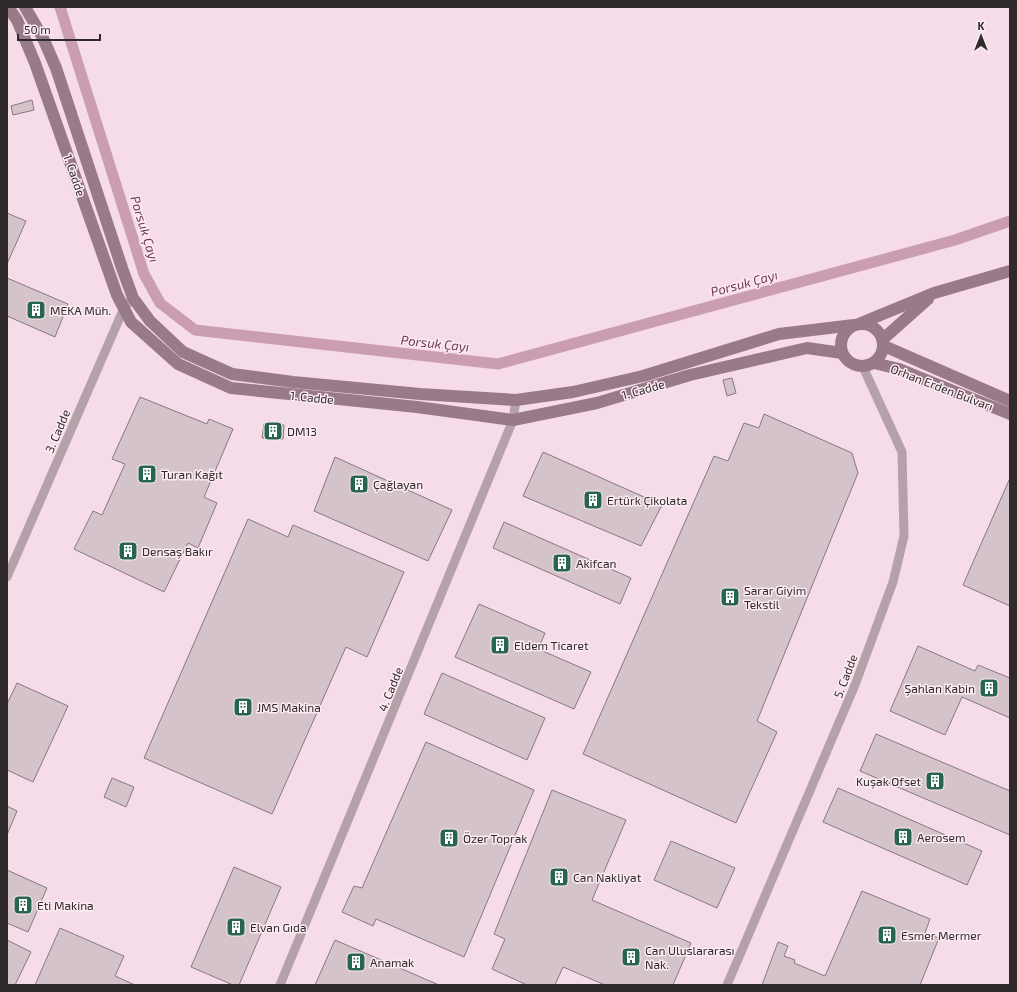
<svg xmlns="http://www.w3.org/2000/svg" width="1017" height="992" font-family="'Exo 2',sans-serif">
<rect width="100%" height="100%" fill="#fdebf3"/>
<rect fill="#f6dce8" x="7" y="7" width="1003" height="978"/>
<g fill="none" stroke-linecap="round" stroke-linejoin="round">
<path stroke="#cb9db3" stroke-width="11" d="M60,7L144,274L160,303L195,330L498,364L955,240L1010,221"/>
</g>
<g fill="#d4c3ca" stroke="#88787f">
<path d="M32,100L34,110L13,115L11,106Z"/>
<path d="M7,213L26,221L7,264Z"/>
<path d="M7,278L68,304L55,337L7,316Z"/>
<path d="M732,378L736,393L727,396L723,380Z"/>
<path d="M140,397L207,424L209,419L233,429L204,497L217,503L198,548L188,543L164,592L74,549L93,511L102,515L125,464L112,459Z"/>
<path d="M764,414L852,453L858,473L757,721L777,732L736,823L583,754L714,456L728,461L744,423L759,428Z"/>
<path d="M264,424L284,425L283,439L262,438Z"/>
<path d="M543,452L662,505L641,546L523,496Z"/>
<path d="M335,457L452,510L428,561L314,511Z"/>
<path d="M1010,478V606L963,585Z"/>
<path d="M248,519L288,537L293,525L404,572L367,657L346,647L272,814L144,758Z"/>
<path d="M504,522L631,578L620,604L493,548Z"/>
<path d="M479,604L545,633L538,649L591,672L574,709L455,657Z"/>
<path d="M918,646L975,671L978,665L1010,678V718L962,697L945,735L890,711Z"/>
<path d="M442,673L545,718L527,760L424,714Z"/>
<path d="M17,683L68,706L33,782L7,770V704Z"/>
<path d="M876,734L1010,791V835L860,771Z"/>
<path d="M426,742L534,790L464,957L376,919L373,926L342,912L354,886L362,888Z"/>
<path d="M112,778L134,787L126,807L104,797Z"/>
<path d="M838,788L982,851L967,885L823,822Z"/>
<path d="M552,790L626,820L592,900L691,943L673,985H605L563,967L555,985H527L492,969L505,939L494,934Z"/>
<path d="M7,806L17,811L7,835Z"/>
<path d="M671,841L735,868L717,908L654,880Z"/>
<path d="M234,867L281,887L239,985H233L191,967Z"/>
<path d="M7,870L47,888L28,932L7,923Z"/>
<path d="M862,891L930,919L925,933L939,938L920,985H762L778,942L788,946L784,956L795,960L794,963L825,976Z"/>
<path d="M60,928L124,956L115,976L135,985H35Z"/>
<path d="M7,940L31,952L15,985H7Z"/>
<path d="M335,940L439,985H315Z"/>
</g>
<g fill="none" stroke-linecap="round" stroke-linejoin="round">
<g stroke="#b5a1aa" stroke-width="9">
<path d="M7,577L124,308L133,298"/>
<path d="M280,985L513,420L516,400"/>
<path d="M727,985L855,685L893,582L904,536L902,452L863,367"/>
</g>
<g stroke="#987a88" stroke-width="12">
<path d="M8,7L17,20L35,63L117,295L131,322L178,364L231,388L417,407L513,420L597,403L690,375L807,348L842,353"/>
<path d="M25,7L43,38L56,68L122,268L133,298L150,321L183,352L232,374L293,382L420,394L516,400L573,392L643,376L779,334L854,325"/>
<path d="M861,323L934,293L1010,271"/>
<circle cx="862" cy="345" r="21"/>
<path d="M883,339L928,299"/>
<path d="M884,346L1010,401"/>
<path d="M874,363L899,369L1010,414"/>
</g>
</g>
<defs>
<symbol id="building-square" viewBox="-11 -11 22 22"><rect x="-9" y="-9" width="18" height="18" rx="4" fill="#286550" stroke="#fdebf3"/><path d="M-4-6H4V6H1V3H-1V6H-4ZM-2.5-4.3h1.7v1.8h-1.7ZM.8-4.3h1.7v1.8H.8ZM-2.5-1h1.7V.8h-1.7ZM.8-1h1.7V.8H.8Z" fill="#fff"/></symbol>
</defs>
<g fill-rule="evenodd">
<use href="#building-square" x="25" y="299" width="22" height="22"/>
<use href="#building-square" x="262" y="420" width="22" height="22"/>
<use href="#building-square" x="136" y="463" width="22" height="22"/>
<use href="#building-square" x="348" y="473" width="22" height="22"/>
<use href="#building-square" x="582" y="489" width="22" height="22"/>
<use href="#building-square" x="117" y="540" width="22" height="22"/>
<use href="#building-square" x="551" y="552" width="22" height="22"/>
<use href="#building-square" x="719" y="586" width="22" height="22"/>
<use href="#building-square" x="489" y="634" width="22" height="22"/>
<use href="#building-square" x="978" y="677" width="22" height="22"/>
<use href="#building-square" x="232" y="696" width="22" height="22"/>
<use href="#building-square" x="924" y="770" width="22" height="22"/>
<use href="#building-square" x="892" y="826" width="22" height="22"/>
<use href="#building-square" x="438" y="827" width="22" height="22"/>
<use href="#building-square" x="548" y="866" width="22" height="22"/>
<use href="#building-square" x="12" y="894" width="22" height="22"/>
<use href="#building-square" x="225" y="916" width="22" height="22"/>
<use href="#building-square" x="876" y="924" width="22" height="22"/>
<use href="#building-square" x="620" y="946" width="22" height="22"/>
<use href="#building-square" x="345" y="951" width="22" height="22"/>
</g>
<g text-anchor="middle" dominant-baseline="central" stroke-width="3" stroke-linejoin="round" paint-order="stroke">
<g font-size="12" fill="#302a2d" stroke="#fdebf3">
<text transform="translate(75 175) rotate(71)">1. Cadde</text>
<text transform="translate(942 387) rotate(21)">Orhan Erden Bulvarı</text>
<text transform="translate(643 389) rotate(-16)">1. Cadde</text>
<text transform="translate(312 397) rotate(6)">1. Cadde</text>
<text transform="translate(57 431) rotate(-67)">3. Cadde</text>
<text transform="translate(845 676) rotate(-69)">5. Cadde</text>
<text transform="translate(390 689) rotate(-68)">4. Cadde</text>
</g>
<g font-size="12" fill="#302a2d" stroke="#fdebf3" text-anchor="start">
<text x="50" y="310">MEKA Müh.</text>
<text x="287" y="431">DM13</text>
<text x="161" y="474">Turan Kağıt</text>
<text x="373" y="484">Çağlayan</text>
<text x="607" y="500">Ertürk Çikolata</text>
<text x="142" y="551">Densaş Bakır</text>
<text x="576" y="563">Akifcan</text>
<text x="744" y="590">Sarar Giyim<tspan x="744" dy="14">Tekstil</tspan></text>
<text x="514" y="645">Eldem Ticaret</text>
<text x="975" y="688" text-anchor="end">Şahlan Kabin</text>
<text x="257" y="707">JMS Makina</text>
<text x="921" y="781" text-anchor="end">Kuşak Ofset</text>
<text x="917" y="837">Aerosem</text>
<text x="463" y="838">Özer Toprak</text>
<text x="573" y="877">Can Nakliyat</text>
<text x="37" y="905">Eti Makina</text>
<text x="250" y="927">Elvan Gıda</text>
<text x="901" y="935">Esmer Mermer</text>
<text x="645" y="950">Can Uluslararası<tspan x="645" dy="14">Nak.</tspan></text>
<text x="370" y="962">Anamak</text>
</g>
<g font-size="13" font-style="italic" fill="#713756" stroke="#fdebf3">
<text transform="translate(145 229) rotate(73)">Porsuk Çayı</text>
<text transform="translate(744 283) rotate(-15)">Porsuk Çayı</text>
<text transform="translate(435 343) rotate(6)">Porsuk Çayı</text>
</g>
</g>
<rect width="1017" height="992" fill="none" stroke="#302a2d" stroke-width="16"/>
<g transform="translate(981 36)" stroke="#fdebf3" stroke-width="3" paint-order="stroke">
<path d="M0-3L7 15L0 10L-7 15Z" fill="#302a2d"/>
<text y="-6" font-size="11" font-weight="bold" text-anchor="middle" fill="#302a2d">K</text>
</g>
<path d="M18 34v6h82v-6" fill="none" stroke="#302a2d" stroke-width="2"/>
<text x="24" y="34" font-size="12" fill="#302a2d" stroke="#fdebf3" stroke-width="3" paint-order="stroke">50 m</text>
</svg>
